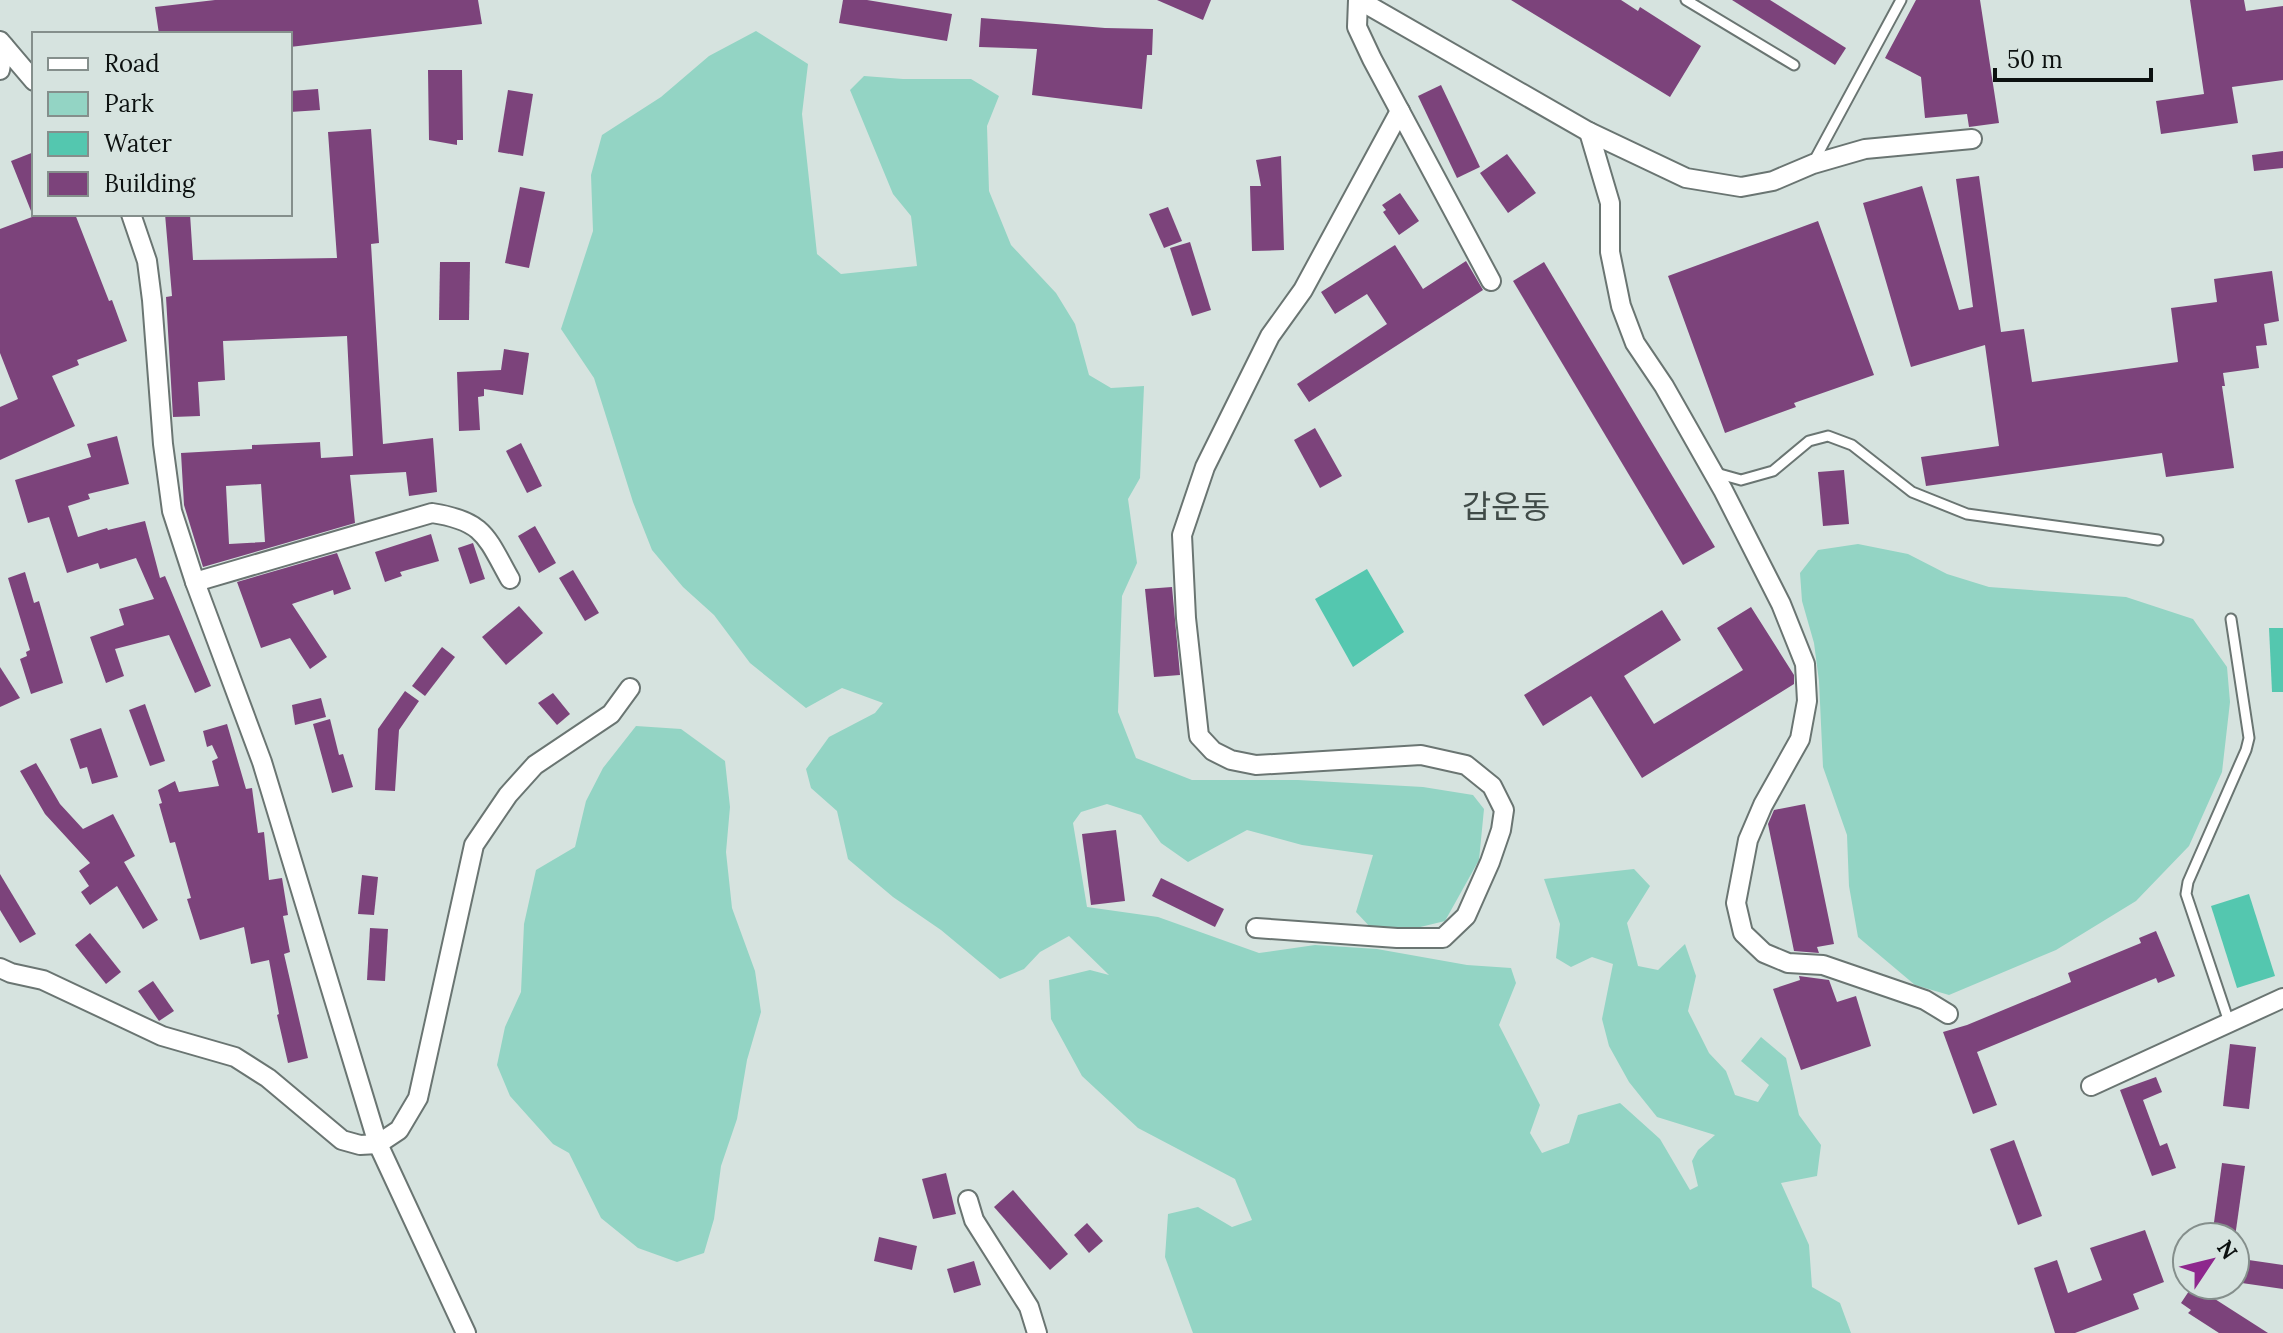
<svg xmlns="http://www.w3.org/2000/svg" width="2283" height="1333" font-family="Lora,'Noto Sans KR',serif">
<rect width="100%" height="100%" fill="#d6e3df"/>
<g fill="#93d4c4">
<path d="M756,31L808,64L802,114L817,254L841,274L917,266L911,216L893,194L850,90L864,76L903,79H971L999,96L987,126L989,191L1011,245L1056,293L1075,324L1089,375L1111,388L1144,386L1140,478L1128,499L1137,563L1122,596L1118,712L1136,758L1192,780H1298L1423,787L1473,795L1484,809L1479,860L1445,921L1412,929H1372L1356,912L1373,855L1302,845L1247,830L1188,862L1161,843L1141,815L1107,804L1081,812L1073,823L1087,907L1158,917L1259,953L1315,945L1377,949L1467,965L1511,968L1516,983L1499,1025L1540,1105L1530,1133L1542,1153L1569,1143L1578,1115L1620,1103L1660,1139L1690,1190L1698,1186L1692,1161L1698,1150L1715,1135L1657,1117L1629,1082L1609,1046L1602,1019L1613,964L1592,957L1571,967L1556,958L1560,924L1544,879L1634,869L1650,886L1627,923L1638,966L1658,970L1685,944L1696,976L1688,1011L1709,1053L1726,1071L1735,1095L1758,1102L1769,1085L1741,1061L1761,1037L1786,1058L1799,1115L1821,1145L1817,1176L1781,1183L1809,1245L1812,1287L1840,1303L1851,1333H1193L1165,1257L1168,1214L1198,1207L1232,1227L1252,1220L1235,1179L1138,1128L1082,1076L1051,1019L1049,980L1090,970L1109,975L1069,936L1040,952L1024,969L1000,979L941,930L893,897L848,859L837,811L811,788L806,769L829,737L875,713L883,703L842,688L806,708L750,663L714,615L683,587L652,550L633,502L594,378L561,329L593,231L591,175L602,135L661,97L709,56Z"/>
<path d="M1858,544L1908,554L1947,574L1989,587L2126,597L2193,619L2227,667L2230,702L2222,772L2189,846L2136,901L2056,950L1949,995L1915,985L1858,937L1849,886L1847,835L1823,767L1819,681L1814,643L1802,601L1800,573L1818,550Z"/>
<path d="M636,726L681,729L725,761L730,807L726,852L732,908L755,971L761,1012L747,1060L737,1119L721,1166L714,1219L704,1253L677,1262L638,1248L601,1218L569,1153L553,1144L510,1096L497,1065L505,1027L521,992L524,924L536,870L575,847L586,801L603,768Z"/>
</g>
<g fill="#54c7af">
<path d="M1367,569L1404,632L1353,667L1315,599Z"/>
<path d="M2269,628H2283V692H2272Z"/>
<path d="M2249,894L2275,976L2237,988L2211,906Z"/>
</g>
<g fill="#7c437b" fill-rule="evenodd">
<path d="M215,0H478L482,24L290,47V34H159L155,7Z"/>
<path d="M843,0H867L952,14L947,41L839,23Z"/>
<path d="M1157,0H1211L1203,20Z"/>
<path d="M1511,0H1621L1638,11L1640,7L1701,46L1670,97Z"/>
<path d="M1732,0H1770L1846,48L1835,65Z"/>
<path d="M1916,0H1980L1999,123L1969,127L1967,114L1925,118L1921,77L1885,58Z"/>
<path d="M2190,0H2244L2246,11L2283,6V80L2232,87L2238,123L2161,134L2156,101L2204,94Z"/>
<path d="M981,18L1105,28L1153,29L1152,55H1147L1142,109L1032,95L1037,49L979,47Z"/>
<path d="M428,70H462L463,140H457V145L429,140Z"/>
<path d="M1441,85L1480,167L1457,178L1418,96Z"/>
<path d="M318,89L320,110L290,112V91Z"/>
<path d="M508,90L533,94L523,156L498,152Z"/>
<path d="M371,129L379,243L371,244L383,444L433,438L437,492L409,496L406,472L350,475L355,523L203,567L184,505L181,453L252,449V445L320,442L321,458L353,456L347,336L223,341L225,380L198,382L200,416L173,417L166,297L172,296L165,214H190L193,260L337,258L328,132ZM261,484L265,542L229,544L226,486Z"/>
<path d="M2283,151V168L2254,171L2252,155Z"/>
<path d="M34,152V216H33L11,161Z"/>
<path d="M1507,154L1536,193L1508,213L1480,173Z"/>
<path d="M1281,156L1284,250L1252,251L1250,186H1261L1256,160Z"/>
<path d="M1979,176L2001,332L2024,329L2032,382L2178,362L2171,308L2217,302L2214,279L2272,271L2279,321L2264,324L2267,345L2256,346L2259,368L2223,373L2225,386H2222L2234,468L2166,477L2162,453L1926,486L1921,457L1999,446L1985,345L1911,367L1863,203L1922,186L1959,310L1973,307L1956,179Z"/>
<path d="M520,187L545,192L529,268L505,263Z"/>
<path d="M1400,193L1419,221L1399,235L1383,212L1386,210L1382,205Z"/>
<path d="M1168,207L1182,241L1164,248L1149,214Z"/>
<path d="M40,214H75L109,301L112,300L127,341L77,360L79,365L52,376L75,426L0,460V407L18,399L0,353V229Z"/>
<path d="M1818,221L1874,375L1794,403L1796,407L1725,433L1668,276Z"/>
<path d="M1190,242L1211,310L1192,316L1170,248Z"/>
<path d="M1395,245L1423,289L1466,261L1483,290L1309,402L1297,384L1387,324L1367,294L1335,314L1321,292Z"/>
<path d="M440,262H470L469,320H439Z"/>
<path d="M1544,262L1715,547L1683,565L1513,281Z"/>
<path d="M504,349L529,353L523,395L484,389V396L478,397L480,430L459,431L457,372L501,370Z"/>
<path d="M1315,428L1342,476L1320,488L1294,440Z"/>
<path d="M117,436L129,484L88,494L90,499L68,506L78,537L107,528L108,530L145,521L160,578L165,576L211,686L195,693L169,635L115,649L124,676L106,683L90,637L124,625L119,609L154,599L136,558L100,569L98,563L67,573L49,517L28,523L15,480L91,457L87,444Z"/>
<path d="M521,443L542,486L527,493L506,451Z"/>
<path d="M1844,470L1849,524L1823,526L1818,472Z"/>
<path d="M535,526L556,563L539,573L518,536Z"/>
<path d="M431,534L439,561L400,572L402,576L385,582L375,552Z"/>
<path d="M473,543L485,579L470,584L458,548Z"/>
<path d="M337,553L351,589L334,595L333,590L292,604L327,657L310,669L290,638L261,648L237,582Z"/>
<path d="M573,570L599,613L585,621L559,578Z"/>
<path d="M25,572L34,603L39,601L63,683L31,694L20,659L27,656L26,652L30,650L8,578Z"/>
<path d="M1172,587L1180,675L1154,677L1145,589Z"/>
<path d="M519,606L543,633L506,665L482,637Z"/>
<path d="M1751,607L1794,675V684L1642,778L1591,696L1543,726L1524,695L1662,610L1681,640L1624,676L1654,724L1743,670L1717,628Z"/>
<path d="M442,647L455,657L425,696L412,686Z"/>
<path d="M0,667L20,698L0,707Z"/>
<path d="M405,691L419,701L399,730L395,791L375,790L378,729Z"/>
<path d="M553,693L570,714L557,725L538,703Z"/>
<path d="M321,698L326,717L295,725L292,705Z"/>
<path d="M145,704L165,761L150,766L129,710Z"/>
<path d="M330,719L339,755L343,754L353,787L332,793L313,724Z"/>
<path d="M227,724L246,789L252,788L258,833L264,832L269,880L282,878L288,915L283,916L290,952L284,954L308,1058L288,1063L277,1015L279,1014L269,960L251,964L244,927L200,940L187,899L191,898L175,842L170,843L159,804L162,803L158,790L175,781L179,792L219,786L212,761L218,758L212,745L207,747L203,731Z"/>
<path d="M101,728L118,777L92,784L87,767L80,769L70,739Z"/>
<path d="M36,763L60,804L83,829L113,814L135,856L124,862L158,920L143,929L117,886L90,905L81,892L89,886L79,871L90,863L45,814L20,771Z"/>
<path d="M1805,804L1834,944L1817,947L1819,953L1794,951L1768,824L1774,810Z"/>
<path d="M1116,830L1125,901L1091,905L1082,834Z"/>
<path d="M0,874L36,934L20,943L0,910Z"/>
<path d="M362,875L378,877L374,915L358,914Z"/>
<path d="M1161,878L1224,909L1215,927L1152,896Z"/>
<path d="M370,928L388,929L385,981L367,980Z"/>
<path d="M2156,931L2175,976L2158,983L2156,978L1977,1052L1997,1105L1973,1114L1943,1032L1967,1025L2071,982L2068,973L2141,943L2139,938Z"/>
<path d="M90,933L121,972L106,984L75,945Z"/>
<path d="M1799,976L1829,980L1837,1002L1856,996L1871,1046L1801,1070L1773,989L1800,980Z"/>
<path d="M153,981L174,1011L159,1021L138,991Z"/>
<path d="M2230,1044L2256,1047L2249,1109L2223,1106Z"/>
<path d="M2156,1077L2162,1092L2143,1100L2160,1146L2167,1143L2176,1168L2152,1176L2120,1090Z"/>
<path d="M2014,1140L2042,1216L2018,1225L1990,1149Z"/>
<path d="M2222,1163L2245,1166L2235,1237H2212Z"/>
<path d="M946,1173L956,1214L933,1219L922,1179Z"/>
<path d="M1013,1190L1068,1254L1050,1270L994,1207Z"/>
<path d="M1087,1223L1103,1241L1089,1253L1074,1235Z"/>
<path d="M2145,1230L2164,1282L2133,1294L2139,1309L2075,1333H2055L2034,1268L2057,1260L2068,1293L2102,1280L2090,1248Z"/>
<path d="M879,1237L917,1246L912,1270L874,1261Z"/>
<path d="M2235,1258L2283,1265V1289L2235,1282Z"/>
<path d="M974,1261L981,1285L954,1293L947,1269Z"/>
<path d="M2193,1285L2268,1333H2219L2188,1313L2191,1310L2181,1303Z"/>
</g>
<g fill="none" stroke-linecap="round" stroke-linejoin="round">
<defs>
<g id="service">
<path d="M1686,0L1794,65"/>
<path d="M1814,161L1901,0"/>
<path d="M1716,473L1741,480L1773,471L1809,441L1828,436L1852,445L1912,492L1967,514L2158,540"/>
<path d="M2229,1022L2186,894L2188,882L2246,750L2249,738L2231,619"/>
</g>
<g id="minor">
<path d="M1358,0L1357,27L1372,59L1491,281"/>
<path d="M1359,0L1589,132L1686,178L1741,187L1773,181L1813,164L1865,149L1972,139"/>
<path d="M0,41L34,81"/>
<path d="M0,70L4,46"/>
<path d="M1589,132L1610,203V252L1621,306L1635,343L1664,386L1723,490L1781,604L1805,664L1807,701L1800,739L1763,805L1748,840L1736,903L1743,933L1764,953L1788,963L1823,965L1925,1000L1948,1014"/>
<path d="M131,214L147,261L152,300L163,444L172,511L195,582L262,762L378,1144L466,1333"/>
<path d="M195,582L432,513C484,521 486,536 510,579"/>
<path d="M1256,928L1397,938H1443L1466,916L1490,862L1501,830L1504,810L1492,786L1466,765L1421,755L1256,765L1231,760L1213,751L1199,736L1186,618L1182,535L1205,467L1270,336L1303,290L1400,111"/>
<path d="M0,968L11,973L43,980L162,1036L235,1057L268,1078L342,1140L360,1145L378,1144L399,1130L418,1098L474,845L508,795L535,765L611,714L630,688"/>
<path d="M2091,1086L2283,998"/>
<path d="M968,1200L974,1220L1029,1307L1037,1333"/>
</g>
</defs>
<use href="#service" stroke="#6a7572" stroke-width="13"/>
<use href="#minor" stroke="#6a7572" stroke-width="22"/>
<use href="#service" stroke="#fff" stroke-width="9"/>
<use href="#minor" stroke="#fff" stroke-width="18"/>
</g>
<g text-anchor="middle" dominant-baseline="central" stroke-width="8" stroke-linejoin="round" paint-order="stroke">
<g font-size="32" fill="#404b48" stroke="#d6e3df">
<text x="1506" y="506">갑운동</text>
</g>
</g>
<rect x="32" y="32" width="260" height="184" fill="#d6e3df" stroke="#858f8c" stroke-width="2"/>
<rect x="48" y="58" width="40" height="12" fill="#ffffff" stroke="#858f8c" stroke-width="2"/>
<text x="104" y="72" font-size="24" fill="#0c1110">Road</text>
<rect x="48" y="92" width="40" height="24" fill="#93d4c4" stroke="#858f8c" stroke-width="2"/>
<text x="104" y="112" font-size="24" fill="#0c1110">Park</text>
<rect x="48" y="132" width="40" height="24" fill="#54c7af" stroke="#858f8c" stroke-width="2"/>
<text x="104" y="152" font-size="24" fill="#0c1110">Water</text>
<rect x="48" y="172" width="40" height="24" fill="#7c437b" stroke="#858f8c" stroke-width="2"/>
<text x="104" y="192" font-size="24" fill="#0c1110">Building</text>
<g transform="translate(2211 1261) rotate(55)"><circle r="38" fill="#d6e3df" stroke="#858f8c" stroke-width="2"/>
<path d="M0-6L14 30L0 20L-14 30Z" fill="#8e278d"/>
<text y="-12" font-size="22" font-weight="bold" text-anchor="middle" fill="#0c1110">N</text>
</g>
<path d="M1995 68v12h156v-12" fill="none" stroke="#0c1110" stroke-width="4"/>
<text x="2007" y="68" font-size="24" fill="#0c1110" stroke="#d6e3df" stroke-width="6" paint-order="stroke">50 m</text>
</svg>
